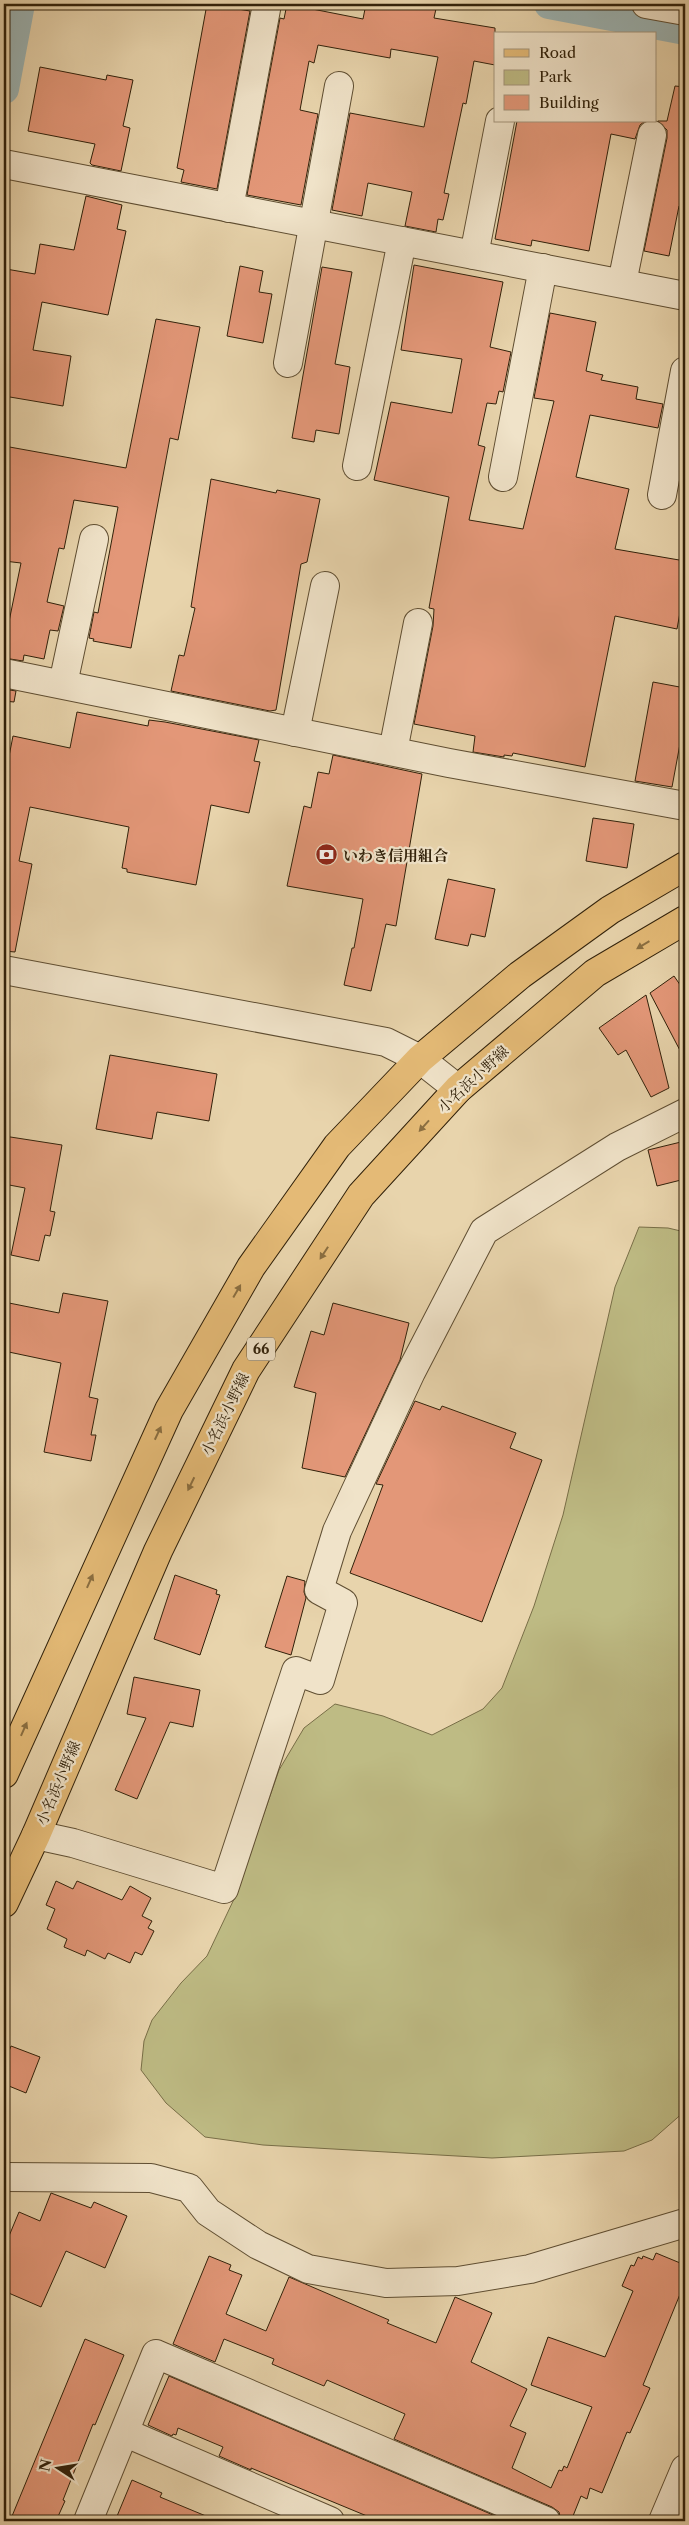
<svg xmlns="http://www.w3.org/2000/svg" width="689" height="2525" font-family="'Libre Caslon Text','Noto Serif JP',serif">
<rect width="100%" height="100%" fill="#e8d4ac"/>
<filter id="stains"><feTurbulence type="fractalNoise" baseFrequency=".004" numOctaves="4"/><feColorMatrix values="0 0 0 0 .2 0 0 0 0 .09 0 0 0 0 .02 0 0 0 .5 -.17"/></filter>
<radialGradient id="worn" r=".72"><stop offset=".6" stop-color="#630" stop-opacity="0"/><stop offset="1" stop-color="#630" stop-opacity=".3"/></radialGradient>
<path fill="#bebb84" stroke="#786e47" d="M639,1227L668,1228L685,1232V2111L652,2140L624,2151L492,2158L263,2145L205,2137L166,2103L141,2070L144,2041L152,2020L181,1983L207,1956L235,1897L279,1770L304,1728L335,1704L383,1716L432,1735L483,1709L502,1688L534,1606L563,1515L615,1287Z"/>
<g fill="none" stroke-linecap="round" stroke-linejoin="round">
<g stroke="#9cb5b5" stroke-width="30">
<path d="M549,4L685,30"/>
<path d="M4,89L20,4"/>
</g>
</g>
<g fill="#e39778" stroke="#31210a">
<path d="M207,4H239L238,9L250,11L217,189L181,182L184,170L177,168Z"/>
<path d="M287,4L363,19L366,4H380L408,9L409,4H437L434,18L495,28V65L474,61L466,104L463,103L444,193L449,194L443,220L438,219L436,232L405,226L412,192L368,183L362,216L332,210L350,113L424,127L438,57L391,49L390,58L318,45L314,63L309,61L300,110L318,114L301,205L247,195L280,18L284,19Z"/>
<path d="M40,67L106,80L107,75L133,80L123,126L130,128L121,171L92,165L90,163L95,144L28,131Z"/>
<path d="M675,86L685,87V207L679,206L669,256L644,251L667,138V130L658,121H667Z"/>
<path d="M517,121H645L640,125L635,139L611,134L589,251L532,240L531,246L495,239Z"/>
<path d="M86,196L122,205L117,229L126,231L108,315L42,302L33,350L71,356L63,406L4,396V283L6,269L35,274L40,244L74,250Z"/>
<path d="M414,265L503,282L490,347L511,352L503,392L499,391L496,404L487,403L478,445L485,447L469,520L523,529L554,401L534,398L550,313L596,322L586,371L603,375L601,380L638,387L636,399L663,404L658,428L590,415L576,477L629,489L615,549L685,561V585L677,629L615,616L585,767L513,753L512,756L504,755V757L473,752L475,736L414,724L433,626L434,609L429,608L449,497L374,480L391,402L452,413L462,359L401,350Z"/>
<path d="M240,266L263,271L259,292L272,294L263,343L227,336Z"/>
<path d="M322,267L352,272L335,364L350,367L339,434L316,430L314,442L292,438Z"/>
<path d="M156,319L200,327L178,440L170,438L131,648L93,641L94,639L89,638L94,612L98,613L118,507L74,500L64,549L59,548L47,602L64,606L58,631L50,630L44,659L24,655L23,661L4,658V646L21,563L4,561V446L126,468Z"/>
<path d="M211,479L276,493L277,490L320,499L307,562L301,564L276,710L270,711L171,691L179,655L184,656L195,608L191,607Z"/>
<path d="M653,682L685,688V717L672,787L635,781Z"/>
<path d="M4,689L16,691L14,702L4,701Z"/>
<path d="M77,712L148,726L149,720L165,722L259,740L254,761L260,762L249,813L211,805L196,885L127,872V869L122,868L129,827L30,807L19,861L32,864L15,952L4,951V782L13,736L70,748Z"/>
<path d="M333,755L422,774L396,926L386,924L371,991L344,985L352,948H354L363,899L287,886L304,806L311,808L318,772L329,774Z"/>
<path d="M593,818L634,824L627,868L586,861Z"/>
<path d="M448,879L495,889L485,937L471,934L468,946L435,939Z"/>
<path d="M674,976L685,992V1060L650,993Z"/>
<path d="M646,995L669,1088L651,1097L626,1050L618,1055L599,1028Z"/>
<path d="M110,1055L217,1074L209,1121L157,1112L152,1139L96,1129Z"/>
<path d="M4,1136L62,1145L50,1211L55,1212L50,1236L45,1235L39,1261L11,1255L25,1188L4,1184Z"/>
<path d="M685,1141V1179L657,1186L648,1150Z"/>
<path d="M63,1293L108,1301L89,1397L98,1399L91,1435H96L91,1461L44,1452L61,1363L4,1351V1302L59,1313Z"/>
<path d="M333,1303L409,1323L400,1360L345,1477L302,1468L316,1393L294,1387L311,1331L324,1335Z"/>
<path d="M415,1401L440,1410L442,1406L516,1433L510,1448L542,1460L482,1622L350,1573L383,1485L376,1484Z"/>
<path d="M175,1575L217,1590L216,1594L220,1595L200,1655L154,1639Z"/>
<path d="M287,1576L305,1581L304,1592L306,1598L291,1655L265,1647Z"/>
<path d="M134,1677L200,1690L193,1727L170,1722L137,1799L115,1790L146,1718L127,1714Z"/>
<path d="M56,1881L73,1889L77,1881L122,1900L130,1886L151,1898L142,1916L152,1921L148,1928L154,1931L142,1955L135,1952L130,1963L108,1953L105,1959L87,1950L85,1956L64,1947L67,1939L47,1929L55,1909L46,1905Z"/>
<path d="M11,2046L40,2057L26,2093L4,2084V2064Z"/>
<path d="M51,2193L91,2208L94,2202L127,2216L105,2268L66,2251L41,2307L4,2291V2248L19,2212L40,2221Z"/>
<path d="M656,2253L685,2265V2282L643,2385L650,2388L630,2433L627,2432L602,2493L590,2488L587,2499L581,2496L571,2521H561L559,2512L552,2507L394,2439L405,2414L327,2380L324,2386L272,2364L274,2359L224,2339L215,2362L173,2344L209,2256L231,2265L229,2270L242,2275L226,2314L266,2331L289,2277L389,2320L387,2323L436,2343L455,2297L492,2313L471,2362L527,2389L510,2426L526,2433L512,2468L551,2488L559,2470L562,2471L564,2466L567,2468L592,2407L531,2385L548,2337L605,2357L633,2291L622,2286L631,2265L634,2266L638,2257L642,2259L643,2256L653,2260Z"/>
<path d="M85,2339L124,2355L95,2425L93,2424L63,2500L65,2501L56,2521H10Z"/>
<path d="M169,2376L507,2521H379L251,2468V2470L219,2456L223,2447L178,2428L176,2435L173,2434L172,2436L148,2425Z"/>
<path d="M132,2480L162,2493L160,2497L218,2521H115Z"/>
</g>
<g fill="none" stroke-linecap="round" stroke-linejoin="round">
<defs>
<g id="street">
<path d="M646,4L685,11"/>
<path d="M4,164L685,296"/>
<path d="M229,208L267,4"/>
<path d="M474,255L500,121"/>
<path d="M622,283L652,135"/>
<path d="M288,363L339,86"/>
<path d="M357,466L402,241"/>
<path d="M503,477L543,268"/>
<path d="M662,495L685,371"/>
<path d="M4,673L449,763L685,806"/>
<path d="M63,684L94,539"/>
<path d="M295,732L325,586"/>
<path d="M393,751L418,623"/>
<path d="M4,970L386,1042L420,1059L458,1089"/>
<path d="M36,1835L73,1843L224,1889L296,1671L320,1680L343,1603L319,1590L337,1531L411,1372L484,1231L617,1147L685,1113"/>
<path d="M4,2177L151,2178L189,2188L208,2212L258,2245L308,2269L386,2283L458,2281L530,2269L685,2223"/>
<path d="M126,2433L330,2521"/>
<path d="M88,2521L156,2354L546,2521"/>
<path d="M663,2521L685,2469"/>
</g>
<g id="primary">
<path d="M4,1774L169,1410L251,1267L337,1146L420,1059L520,975L610,910L685,866"/>
<path d="M4,1903L36,1835L158,1551L246,1370L361,1195L458,1089L595,973L685,920"/>
</g>
</defs>
<use href="#street" stroke="#5f4e32" stroke-width="30"/>
<use href="#primary" stroke="#31210a" stroke-width="30"/>
<use href="#street" stroke="#f0e3c9" stroke-width="28"/>
<use href="#primary" stroke="#e4ba76" stroke-width="28"/>
</g>
<defs><path id="oneway-solid" d="M-6-.8H1V-3.2L6.5 0L1 3.2V.8H-6Z" transform="scale(1.25)"/></defs>
<g fill="#8a6e40">
<use href="#oneway-solid" transform="translate(643 945) rotate(149)"/>
<use href="#oneway-solid" transform="translate(424 1126) rotate(132)"/>
<use href="#oneway-solid" transform="translate(324 1253) rotate(123)"/>
<use href="#oneway-solid" transform="translate(237 1291) rotate(-60)"/>
<use href="#oneway-solid" transform="translate(158 1433) rotate(-65)"/>
<use href="#oneway-solid" transform="translate(191 1484) rotate(116)"/>
<use href="#oneway-solid" transform="translate(90 1581) rotate(-66)"/>
<use href="#oneway-solid" transform="translate(24 1729) rotate(-66)"/>
</g>
<defs>
<symbol id="bank-disc" viewBox="-11 -11 22 22"><circle r="9.5" fill="#8f2418" stroke="#f0e3c9"/><path d="M-6-4H6V4H-6ZM0-2.3a2.3 2.3 0 1 0 0 4.6a2.3 2.3 0 1 0 0-4.6Z" fill="#fff"/></symbol>
</defs>
<g fill-rule="evenodd">
<use href="#bank-disc" x="314" y="842" width="25" height="25"/>
</g>
<g text-anchor="middle" dominant-baseline="central" stroke-width="4.5" stroke-linejoin="round" paint-order="stroke">
<rect fill="#f0e3c9" stroke="#6a5b43" stroke-width="1" x="247" y="1337.5" width="28" height="23" rx="4"/>
<g font-size="14" font-weight="bold" fill="#31210a">
<text x="261" y="1349">66</text>
</g>
<g font-size="15" font-weight="bold" fill="#31210a" stroke="#f0e3c9" text-anchor="start">
<text x="343" y="855">いわき信用組合</text>
</g>
<g font-size="15" fill="#31210a" stroke="#f0e3c9">
<text transform="translate(473 1079) rotate(-43)">小名浜小野線</text>
<text transform="translate(225 1414) rotate(-64)">小名浜小野線</text>
<text transform="translate(58 1783) rotate(-67)">小名浜小野線</text>
</g>
</g>
<rect width="689" height="2525" fill="none" stroke="#e8d4ac" stroke-width="20"/>
<rect x="5" y="5" width="679" height="2515" fill="none" stroke="#31210a" stroke-width="2.5"/>
<rect x="10" y="10" width="669" height="2505" fill="none" stroke="#31210a"/>
<rect x="494" y="32" width="162" height="90" fill="#f0e3c9" stroke="#a4957d"/>
<rect x="504" y="49" width="25" height="8" fill="#e4ba76" stroke="#a4957d"/>
<text x="539" y="58" font-size="15" fill="#31210a">Road</text>
<rect x="504" y="70" width="25" height="15" fill="#bebb84" stroke="#a4957d"/>
<text x="539" y="82" font-size="15" fill="#31210a">Park</text>
<rect x="504" y="95" width="25" height="15" fill="#e39778" stroke="#a4957d"/>
<text x="539" y="108" font-size="15" fill="#31210a">Building</text>
<g transform="translate(58 2468) rotate(282)" stroke="#f0e3c9" stroke-width="4" paint-order="stroke">
<path d="M0-4L9 19L0 12L-9 19Z" fill="#31210a"/>
<text y="-8" font-size="14" font-weight="bold" text-anchor="middle" fill="#31210a">N</text>
</g>
<rect width="100%" height="100%" filter="url(#stains)"/>
<rect width="100%" height="100%" fill="url(#worn)"/>
</svg>
